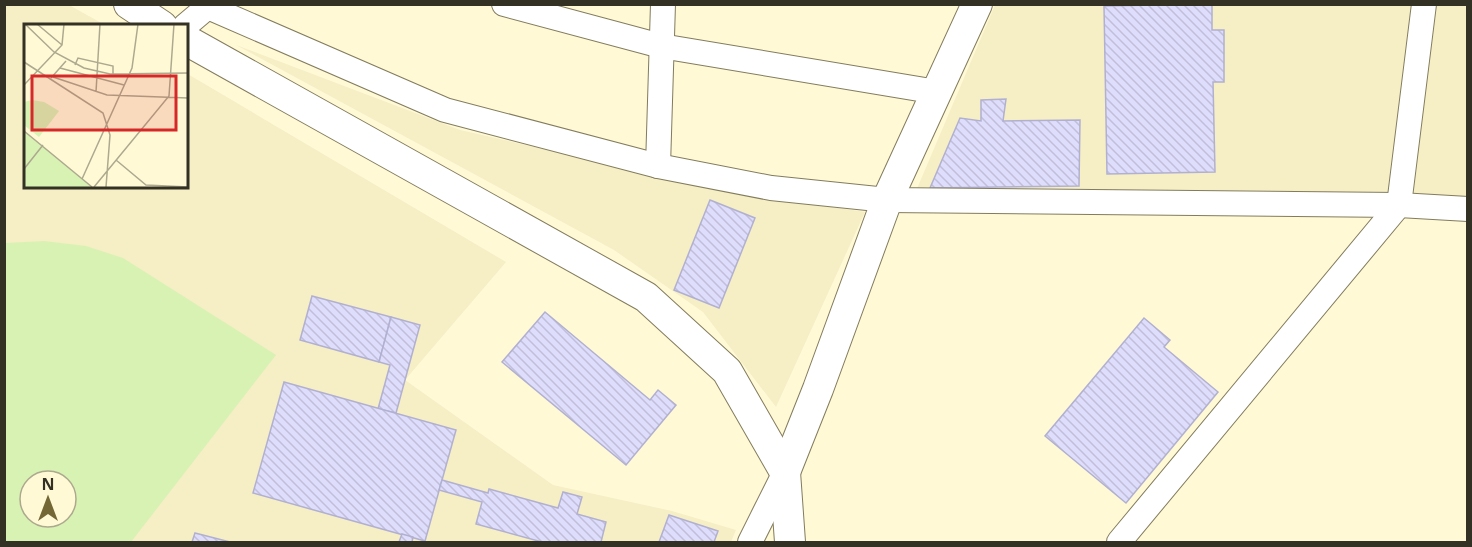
<svg xmlns="http://www.w3.org/2000/svg" width="1472" height="547" font-family="'Open Sans',sans-serif">
<defs>
<pattern id="building-back-hatch" width="6" height="6" patternUnits="userSpaceOnUse" patternTransform="scale(1.5)"><rect width="6" height="6" fill="#dfddfc"/><path d="M-1 5l2 2M0 0l6 6M5-1l2 2" fill="none" stroke="#c0bed8"/></pattern>
</defs>
<rect width="100%" height="100%" fill="#fff9d6"/>
<g fill="#f6eec4" fill-rule="evenodd">
<path d="M4,5H69L105,25L26,26V186H186V73L506,262L405,380L553,485L672,511L736,530L731,542H5ZM30,481H66V517H30Z"/>
<path d="M995,5H1467V200L916,191Z"/>
<path d="M236,45L460,130L738,193L865,212L776,407L703,312L614,250Z"/>
</g>
<path fill="#d8f2b4" fill-rule="evenodd" d="M44,241L86,246L123,258L276,355L131,542H5V243ZM30,481H66V517H30Z"/>
<g fill="url(#building-back-hatch)" stroke="#b1b0d0" stroke-width="1.5">
<path d="M1212,4V30H1224V82H1213L1215,172L1107,174L1104,6Z"/>
<path d="M1006,99L1003,121L1080,120L1079,186L930,188L960,118L981,121V100Z"/>
<path d="M710,200L755,218L719,308L674,290Z"/>
<path d="M312,296L391,317L379,362L300,340Z"/>
<path d="M545,312L650,400L658,390L676,405L626,465L502,362Z"/>
<path d="M391,317L420,325L396,413L378,409L390,365L379,362Z"/>
<path d="M1144,318L1170,340L1164,347L1218,392L1126,503L1045,436Z"/>
<path d="M284,382L456,430L425,541L253,493Z"/>
<path d="M442,480L488,493L489,489L558,508L563,492L582,497L577,514L606,522L601,542H542L476,524L482,502L439,490Z"/>
<path d="M669,515L718,531L714,542H659Z"/>
<path d="M195,533L230,542H192Z"/>
<path d="M402,534L413,537L412,542H399Z"/>
</g>
<g fill="none" stroke-linecap="round" stroke-linejoin="round">
<defs>
<g id="minor">
<path d="M504,4L661,46L937,92"/>
<path d="M208,7L445,110L658,166L771,188L887,200L1399,205L1468,209"/>
<path d="M185,26L211,4"/>
<path d="M658,166L663,4"/>
<path d="M750,542L785,472"/>
<path d="M1119,542L1399,205L1424,4"/>
</g>
<g id="tertiary">
<path d="M129,4L162,26"/>
<path d="M186,40L646,297L727,371L785,472L790,542"/>
<path d="M785,472L818,389L887,200L977,4"/>
</g>
</defs>
<use href="#minor" stroke="#827c5d" stroke-width="26"/>
<use href="#tertiary" stroke="#827c5d" stroke-width="32"/>
<use href="#minor" stroke="#fff" stroke-width="24"/>
<use href="#tertiary" stroke="#fff" stroke-width="30"/>
</g>
<g transform="translate(24 24)">
<rect width="164" height="164" fill="#fff9d6"/>
<path d="M8,76L20,78L35,87L15,113L0,101V78Z" fill="#d8f2b4"/>
<path d="M0,107L68,163H0Z" fill="#d8f2b4"/>
<path fill="none" stroke="#ada98e" stroke-width="1.5" d="M1,0L30,28L60,44L86,50L164,49M13,0L38,21M0,38L79,89L86,111L82,163M51,41L54,34L89,42V50M36,44L100,61M29,53L83,71L164,74M27,54L42,37M0,61L38,21L40,0M72,68L76,0M0,107L68,163M92,136L122,161L164,163M0,145L19,121M58,155L108,44L114,0M70,163L145,72L150,0"/>
<path fill="#d62828" fill-opacity="0.15" stroke="#d62828" stroke-width="3" d="M8,52H152V106H8Z"/>
<rect width="164" height="164" fill="none" stroke="#333123" stroke-width="3"/>
</g>
<rect width="1472" height="547" fill="none" stroke="#333123" stroke-width="12"/>
<g transform="translate(48 499)"><circle r="28" fill="#fff9d6" stroke="#ada98e" stroke-width="1.5"/>
<path d="M0-4.5L10 22L0 15L-10 22Z" fill="#736835"/>
<text y="-9" font-size="16" font-weight="bold" text-anchor="middle" fill="#333123">N</text>
</g>
</svg>
